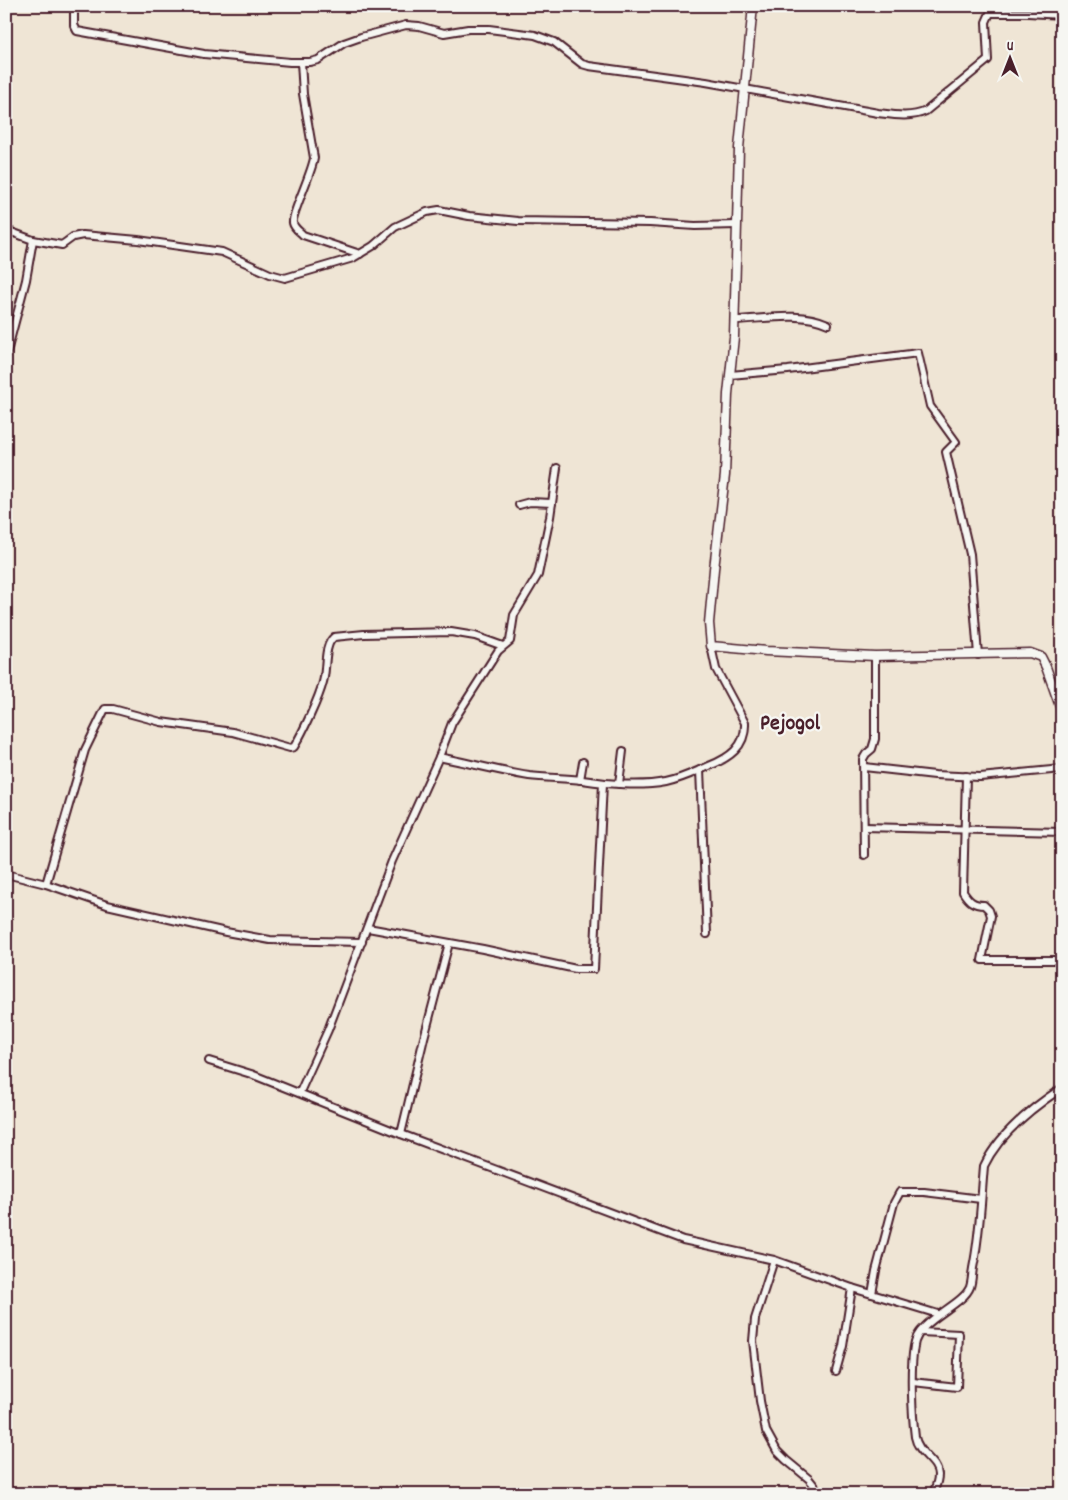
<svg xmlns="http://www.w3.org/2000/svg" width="1068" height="1500" font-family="Dekko,sans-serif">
<rect width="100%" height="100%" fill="#efe5d5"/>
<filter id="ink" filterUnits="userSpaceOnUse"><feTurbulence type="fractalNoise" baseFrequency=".02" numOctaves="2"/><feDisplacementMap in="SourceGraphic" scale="10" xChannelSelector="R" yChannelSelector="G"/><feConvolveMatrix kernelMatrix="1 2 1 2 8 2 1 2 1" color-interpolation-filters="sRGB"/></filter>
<g filter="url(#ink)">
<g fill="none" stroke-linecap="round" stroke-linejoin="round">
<defs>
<g id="minor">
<path d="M74,6V25L77,31L204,54L290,62H310L318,60L344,43L361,37L406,25L419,26L444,33L468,29H489L535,35L554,42L582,64L589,66L706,82L878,113C894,115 911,118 926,111L988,60L986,22L990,13H1028L1062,15"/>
<path d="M301,62L303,94L314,158C312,173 291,215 293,223C294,228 299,231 303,235L360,254"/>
<path d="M6,230L33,240L26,280L6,356"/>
<path d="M33,240L62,245L73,237L83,235L138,240L222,252L270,274L285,278L353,258L373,246L395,227L427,212L439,210L469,216L518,221L650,223L695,226L737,225"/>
<path d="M735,320C766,319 799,311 828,324"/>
<path d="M730,375L788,370L918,353L930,406L956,442L946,452L970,554L978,655"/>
<path d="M519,505L530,502L552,503"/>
<path d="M439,757C469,763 499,771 529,776C547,778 565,778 582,780C610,784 639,787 666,782C681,779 695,772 709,766C729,758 746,747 745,723L716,669L711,646"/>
<path d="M864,767L935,775L980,777L1062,769"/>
<path d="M700,770L707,934"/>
<path d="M966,776L963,892C969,901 973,905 984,905L989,910L991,916L982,960H1062"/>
<path d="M580,780L583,762"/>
<path d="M619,784L623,751"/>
<path d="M864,827L1062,832"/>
<path d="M864,855L863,759L866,754L872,749L875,739V656"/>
<path d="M6,874L46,884L107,905L226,932L270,940L362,942"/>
<path d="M46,884L85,750L105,709H113L161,722L233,732L290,748L294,747C303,732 319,698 323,682C327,669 323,646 334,637L364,634L451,632L475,636L503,646"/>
<path d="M368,928L483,949L576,969H594L603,783"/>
<path d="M209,1061L251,1074L401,1134L683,1240L774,1260L852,1288L938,1314"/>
<path d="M300,1092L328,1030L392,861L439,757L452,723L498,651L510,641L514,615L538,575L550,517L557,468"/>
<path d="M401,1134L424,1038L449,943"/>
<path d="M774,1260L755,1319L753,1341L760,1401L766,1431L777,1451L786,1460L809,1479L821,1494"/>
<path d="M872,1294L876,1271L894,1203L900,1192H924L981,1199"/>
<path d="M836,1371L843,1346L852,1288"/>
<path d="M913,1382L957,1387L959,1334L921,1332"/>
<path d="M933,1494C935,1488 938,1482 938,1475C938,1461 918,1454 915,1437C912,1413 910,1370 914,1346C917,1320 963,1306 970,1287C972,1281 972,1274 973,1268C980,1234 981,1200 984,1166C999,1134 1033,1107 1062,1088"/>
</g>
<path id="tertiary" d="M753,6L739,148L734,337L728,394L725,475L714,569L709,623L711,646L766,651L875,656L1030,653L1041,657L1046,667L1062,712"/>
</defs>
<use href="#minor" stroke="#4a1f2b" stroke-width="10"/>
<use href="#tertiary" stroke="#4a1f2b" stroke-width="11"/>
<use href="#minor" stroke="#f6f6f2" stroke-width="6"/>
<use href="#tertiary" stroke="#f6f6f2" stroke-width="8"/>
</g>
</g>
<g text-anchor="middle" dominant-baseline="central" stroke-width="4.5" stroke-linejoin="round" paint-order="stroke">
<g font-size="22" font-weight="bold" fill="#4a1f2b" stroke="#f6f6f2">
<text x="790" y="724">Pejogol</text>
</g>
</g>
<rect width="1068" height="1500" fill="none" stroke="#f6f6f2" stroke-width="25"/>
<rect x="12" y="12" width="1043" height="1475" fill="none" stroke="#4a1f2b" stroke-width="2" filter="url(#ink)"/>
<g transform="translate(1010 58)" stroke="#f6f6f2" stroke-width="4" paint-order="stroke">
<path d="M0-4L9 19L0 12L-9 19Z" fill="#4a1f2b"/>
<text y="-8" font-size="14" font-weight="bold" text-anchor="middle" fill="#4a1f2b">U</text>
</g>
</svg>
